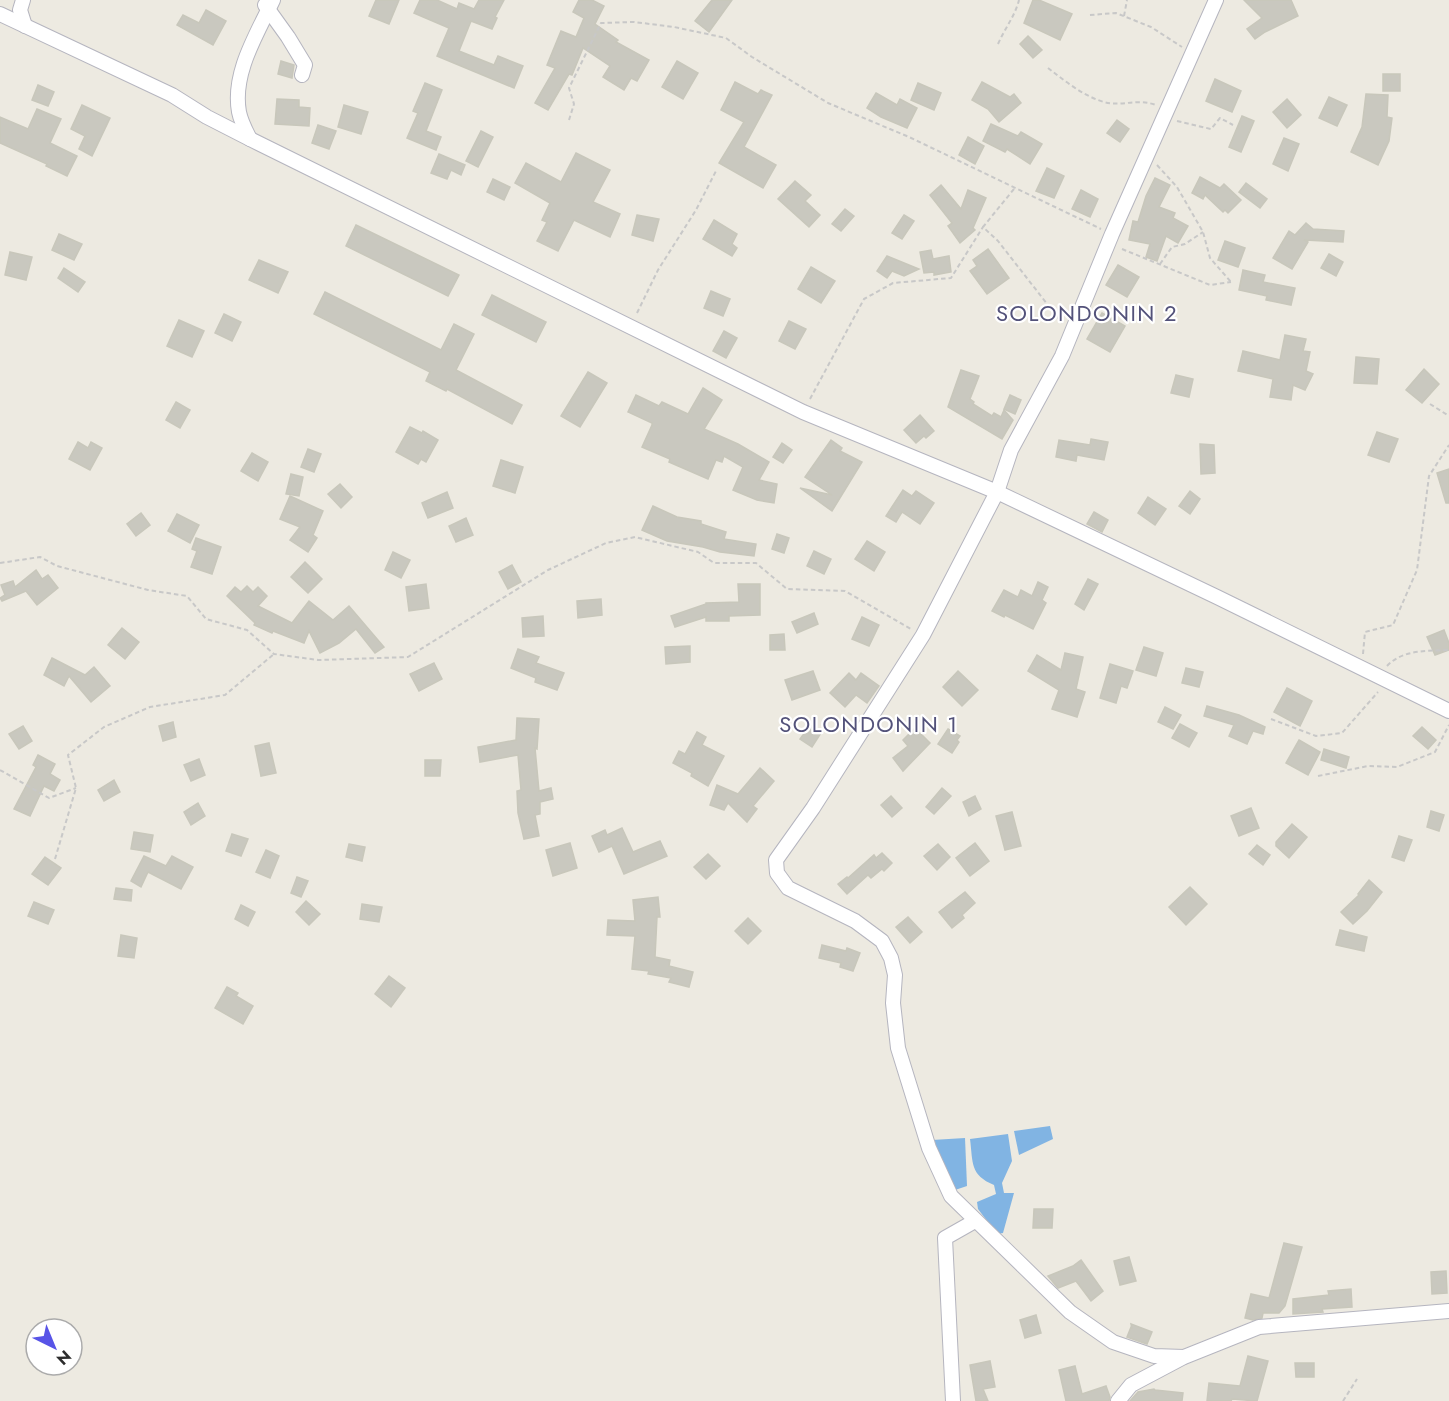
<svg xmlns="http://www.w3.org/2000/svg" width="1449" height="1401" font-family="Jost,sans-serif">
<rect width="100%" height="100%" fill="#edeae1"/>
<g fill="#81b4e3">
<path d="M1050,1126L1053,1139L1019,1155L1014,1131Z"/>
<path d="M1008,1134L1012,1161L1002,1183L1004,1193H1014L1003,1233L997,1234L978,1209L977,1202L996,1194L994,1185C970,1175 973,1163 970,1139Z"/>
<path d="M965,1138L967,1186L955,1190L932,1140Z"/>
</g>
<g fill="#c9c8bf" stroke="#c8c7bb" stroke-width="1.5">
<path d="M376,0H399L389,24L369,16Z"/>
<path d="M420,0H437L457,9L459,3L474,9L479,0H504L495,17L497,18L492,29L471,21L459,51L494,65L498,56L523,66L514,88L437,56L449,28L414,13Z"/>
<path d="M579,0H592L604,6L595,24L618,40L616,42L649,60L637,81L631,78L624,90L603,77L610,66L583,48L572,75L569,74L548,110L535,103L555,68L547,65L561,31L576,37L584,18L573,12Z"/>
<path d="M712,0H732L709,32L695,21Z"/>
<path d="M1033,0H1039L1072,14L1060,40L1024,23Z"/>
<path d="M1244,0H1291L1298,16L1265,32L1255,39L1247,29L1262,18Z"/>
<path d="M206,10L226,21L213,45L177,25L183,15L199,23Z"/>
<path d="M1028,36L1042,50L1033,58L1020,44Z"/>
<path d="M281,61L294,65L292,78L278,74Z"/>
<path d="M677,61L698,73L683,99L662,87Z"/>
<rect x="1383" y="74" width="17" height="17"/>
<path d="M1215,79L1241,91L1232,112L1206,101Z"/>
<path d="M735,82L758,94L761,90L772,95L744,147L776,165L763,188L719,163L744,122L721,110Z"/>
<path d="M982,82L1010,97L1014,94L1021,103L999,122L988,109L972,100Z"/>
<path d="M425,83L442,90L426,131L441,137L436,150L407,138L418,113L413,111Z"/>
<path d="M918,83L941,93L934,110L911,100Z"/>
<path d="M38,85L54,92L48,106L32,100Z"/>
<path d="M876,93L897,105L900,99L917,108L907,128L881,117L867,108Z"/>
<path d="M1366,94L1388,95L1387,117L1392,118L1389,141L1378,165L1351,152L1362,127Z"/>
<path d="M1329,97L1347,105L1337,126L1319,118Z"/>
<path d="M277,99L299,100V107L310,108L309,126L275,124Z"/>
<path d="M1287,99L1301,115L1287,128L1273,112Z"/>
<path d="M82,105L110,118L92,156L79,149L85,136L71,129Z"/>
<path d="M344,105L368,112L361,134L338,127Z"/>
<path d="M37,109L61,119L50,143L77,156L67,176L46,166L47,164L0,143V117L28,129Z"/>
<path d="M1242,116L1254,121L1241,152L1229,147Z"/>
<path d="M1117,120L1129,129L1120,142L1107,133Z"/>
<path d="M991,124L1018,136L1021,132L1042,144L1030,164L1007,149L1005,152L983,141Z"/>
<path d="M318,125L336,131L329,149L312,143Z"/>
<path d="M481,131L493,137L478,167L466,161Z"/>
<path d="M968,137L984,146L975,164L959,155Z"/>
<path d="M1284,138L1299,144L1288,171L1273,164Z"/>
<path d="M576,153L610,170L593,202L620,214L610,237L574,220L558,251L537,241L547,222L542,220L550,203L515,183L526,163L561,182Z"/>
<path d="M439,154L465,165L461,175L451,170L447,179L431,173Z"/>
<path d="M1047,168L1064,176L1054,198L1036,191Z"/>
<path d="M1200,177L1220,188L1224,184L1241,200L1228,213L1225,210L1223,212L1205,195L1203,199L1192,193Z"/>
<path d="M1155,178L1170,185L1159,207L1175,213L1173,218L1188,226L1178,243L1166,236L1157,261L1146,257L1150,244L1129,240L1133,221L1138,222L1146,196Z"/>
<path d="M493,179L510,187L504,200L487,192Z"/>
<path d="M795,181L811,195L805,201L820,215L809,227L778,199Z"/>
<path d="M1246,183L1267,199L1260,208L1239,192Z"/>
<path d="M941,185L961,209L968,190L986,198L973,228L975,230L960,243L948,226L952,223L930,195Z"/>
<path d="M1081,190L1098,199L1090,217L1072,209Z"/>
<path d="M845,209L854,216L841,231L832,224Z"/>
<path d="M637,215L659,219L653,241L632,235Z"/>
<path d="M904,215L914,221L902,239L892,233Z"/>
<path d="M714,220L737,234L732,244L737,248L732,256L703,239Z"/>
<path d="M1306,223L1313,229L1344,231L1343,242L1304,240L1308,242L1292,269L1273,258L1289,231L1295,235Z"/>
<path d="M356,225L459,275L448,296L346,246Z"/>
<path d="M59,234L82,244L74,260L52,250Z"/>
<path d="M1225,241L1245,248L1238,267L1218,260Z"/>
<path d="M988,249L1009,278L987,294L970,271L977,266L973,260Z"/>
<path d="M931,250L933,259L949,256L951,272L934,275V272L924,273L920,252Z"/>
<path d="M10,252L32,257L26,280L5,275Z"/>
<path d="M1329,254L1343,262L1336,276L1321,268Z"/>
<path d="M887,256L919,269L904,276L892,271L887,278L877,271Z"/>
<path d="M259,260L288,272L278,293L249,280Z"/>
<path d="M1118,265L1139,277L1127,297L1106,285Z"/>
<path d="M811,267L835,281L821,303L798,289Z"/>
<path d="M64,268L85,282L78,292L58,278Z"/>
<path d="M1243,270L1265,275L1263,282L1295,288L1291,305L1266,300L1267,296L1239,290Z"/>
<path d="M711,291L730,299L723,316L704,308Z"/>
<path d="M325,292L441,350L454,324L474,334L456,370L522,405L512,424L447,389L446,391L426,381L430,372L314,314Z"/>
<path d="M492,295L546,322L536,342L482,315Z"/>
<path d="M1102,313L1125,326L1110,352L1087,339Z"/>
<path d="M224,314L241,322L232,341L215,333Z"/>
<path d="M179,320L204,331L192,357L167,346Z"/>
<path d="M789,321L806,329L795,349L779,341Z"/>
<path d="M724,331L737,338L726,358L713,351Z"/>
<path d="M1285,335L1306,339L1303,351L1310,352L1306,371L1313,374L1305,390L1293,385L1291,400L1270,397L1273,379L1238,371L1243,351L1280,360Z"/>
<path d="M1356,357L1379,359L1377,384L1354,383Z"/>
<path d="M1424,369L1439,384L1422,403L1406,390Z"/>
<path d="M961,370L979,376L970,399L974,402L973,404L992,416L994,413L1001,417L1004,410L1013,420L1002,439L948,407Z"/>
<path d="M588,372L607,383L580,427L561,416Z"/>
<path d="M1176,375L1193,379L1189,397L1171,393Z"/>
<path d="M703,388L722,400L704,429L738,444L769,462L759,480L777,484L774,503L757,500L733,490L743,467L724,456L722,462L716,460L708,479L669,462L670,459L642,447L652,425V423L628,412L636,395L659,406L662,402L688,414Z"/>
<path d="M1010,395L1021,400L1015,414L1004,409Z"/>
<path d="M176,402L190,410L180,428L166,420Z"/>
<path d="M920,415L934,431L926,438L924,436L916,443L904,430Z"/>
<path d="M410,427L422,433L423,431L438,440L426,462L421,459L418,464L396,452Z"/>
<path d="M1377,432L1398,439L1389,462L1368,455Z"/>
<path d="M1091,439L1108,442L1104,460L1077,455L1076,461L1056,457L1059,440L1090,445Z"/>
<path d="M831,440L842,448L840,451L862,462L832,511L800,488L832,495L805,477Z"/>
<path d="M78,442L88,448L91,442L102,448L90,470L69,459Z"/>
<path d="M782,443L792,450L783,463L773,457Z"/>
<path d="M1200,444L1214,445L1215,473L1201,474Z"/>
<path d="M308,449L321,454L314,472L301,467Z"/>
<path d="M252,453L268,462L258,481L241,471Z"/>
<path d="M501,460L523,467L515,493L493,486Z"/>
<path d="M1449,469V503H1446L1437,473Z"/>
<path d="M291,474L303,477L299,496L286,494Z"/>
<path d="M340,484L352,497L341,508L328,494Z"/>
<path d="M903,490L912,496L916,491L934,503L920,524L902,512L896,522L886,516Z"/>
<path d="M1190,491L1200,499L1190,514L1179,506Z"/>
<path d="M447,492L453,508L428,518L422,503Z"/>
<path d="M290,496L323,511L313,535L317,538L308,552L290,540L300,527L280,519Z"/>
<path d="M1148,497L1166,509L1155,525L1138,513Z"/>
<path d="M653,506L677,517L701,521V524L726,532L724,539L756,544L754,556L720,552L703,547L667,541L642,530Z"/>
<path d="M1094,512L1108,520L1102,532L1087,524Z"/>
<path d="M141,513L150,525L136,536L127,524Z"/>
<path d="M177,514L199,525L190,543L168,531Z"/>
<path d="M466,518L473,535L456,542L449,526Z"/>
<path d="M777,534L789,538L784,553L772,549Z"/>
<path d="M196,538L221,547L212,574L191,567L197,551L192,549Z"/>
<path d="M867,541L885,552L874,571L855,559Z"/>
<path d="M814,551L831,559L824,574L807,566Z"/>
<path d="M393,552L410,560L401,578L385,570Z"/>
<path d="M305,562L322,579L308,593L291,577Z"/>
<path d="M512,565L521,582L508,589L499,572Z"/>
<path d="M36,570L42,579L48,575L58,588L37,605L26,591L2,601L0,598L5,595L1,585L13,581L15,587Z"/>
<path d="M1088,579L1098,584L1084,610L1075,604Z"/>
<path d="M1038,582L1048,587L1042,600L1046,603L1033,629L1005,615L1004,617L992,611L1004,590L1018,597L1021,590L1032,596Z"/>
<path d="M426,584L429,608L409,611L406,587Z"/>
<path d="M738,584H760V615L729,616V621H706V617L675,627L671,616L706,604V603L739,602Z"/>
<path d="M247,586L253,592L258,587L267,596L258,606L292,623L309,601L333,620L349,606L384,647L375,653L356,629L339,643L320,653L309,631L304,643L273,631L272,633L254,625L255,623L227,596L235,587L241,592Z"/>
<path d="M601,599L602,615L578,618L577,601Z"/>
<path d="M814,613L818,624L797,633L792,622Z"/>
<path d="M543,616L544,636L523,637L522,618Z"/>
<path d="M862,617L879,625L869,646L852,639Z"/>
<path d="M122,628L139,642L125,659L108,645Z"/>
<path d="M1444,630L1449,643V650L1435,655L1427,637Z"/>
<path d="M784,634L785,650H770V635Z"/>
<path d="M690,646V662L666,664L665,647Z"/>
<path d="M1144,647L1163,653L1156,676L1136,670Z"/>
<path d="M518,649L539,657L536,663L564,673L557,690L535,682L536,678L511,668Z"/>
<path d="M1065,653L1083,657L1076,689L1085,692L1077,717L1052,709L1059,690L1028,671L1037,655L1061,670Z"/>
<path d="M52,658L85,675L94,667L110,686L91,702L69,676L64,686L44,675Z"/>
<path d="M434,663L442,679L419,691L410,674Z"/>
<path d="M1110,664L1133,671L1127,688L1121,686L1116,703L1100,698Z"/>
<path d="M1186,668L1203,672L1199,687L1182,683Z"/>
<path d="M813,671L820,690L792,700L785,680Z"/>
<path d="M958,671L978,690L962,706L943,687Z"/>
<path d="M849,673L856,680L861,673L879,686L867,703L856,695L845,707L830,693Z"/>
<path d="M1287,688L1312,701L1300,726L1274,712Z"/>
<path d="M1207,706L1239,715L1265,727L1263,734L1253,731L1247,744L1229,736L1234,725L1204,716Z"/>
<path d="M1165,707L1181,715L1173,729L1158,722Z"/>
<path d="M517,718L539,719L537,749L535,748L539,791L551,788L553,799L540,802V814L535,815L539,836L524,839L518,813L517,791L521,790L518,755L480,762L478,747L516,740Z"/>
<path d="M173,722L176,737L163,741L159,726Z"/>
<path d="M1180,724L1197,733L1189,747L1172,738Z"/>
<path d="M810,725L821,733L812,747L800,739Z"/>
<path d="M23,726L32,741L19,749L9,734Z"/>
<path d="M1422,727L1436,740L1428,749L1413,736Z"/>
<path d="M915,728L930,743L903,771L893,758L908,746L903,740Z"/>
<path d="M948,729L960,736L957,740L959,742L952,753L938,744Z"/>
<path d="M697,732L706,737L702,745L724,756L708,786L691,776L692,773L673,763L679,751L685,754Z"/>
<path d="M1299,740L1320,752L1308,775L1286,763Z"/>
<path d="M269,743L276,773L261,776L255,746Z"/>
<path d="M1324,749L1349,757L1346,768L1321,760Z"/>
<path d="M38,755L55,764L50,774L60,780L54,791L44,786L30,816L14,809L36,767L33,765Z"/>
<path d="M199,759L205,775L191,781L184,765Z"/>
<path d="M425,760H441L440,776H425Z"/>
<path d="M760,768L774,781L753,806L757,809L747,822L728,803L724,810L710,805L717,785L738,794Z"/>
<path d="M114,780L120,792L104,801L98,790Z"/>
<path d="M942,788L951,796L934,814L926,807Z"/>
<path d="M891,796L902,808L892,817L881,805Z"/>
<path d="M975,796L981,809L969,816L963,802Z"/>
<path d="M198,803L205,816L191,825L184,812Z"/>
<path d="M1251,808L1259,828L1239,836L1231,816Z"/>
<path d="M1431,811L1444,815L1439,831L1427,827Z"/>
<path d="M1012,812L1021,846L1005,850L996,816Z"/>
<path d="M1292,824L1307,837L1289,858L1276,846V842Z"/>
<path d="M622,828L633,852L660,841L667,856L624,874L612,846L599,852L592,836L605,830L607,835Z"/>
<path d="M134,832L153,835L150,852L131,849Z"/>
<path d="M232,834L248,839L241,856L226,851Z"/>
<path d="M1399,836L1412,840L1404,861L1392,857Z"/>
<path d="M570,843L577,868L553,876L546,850Z"/>
<path d="M975,843L989,861L970,876L956,858Z"/>
<path d="M349,844L365,847L362,861L346,857Z"/>
<path d="M938,844L950,857L937,870L924,856Z"/>
<path d="M1257,845L1270,855L1263,865L1249,854Z"/>
<path d="M266,850L279,856L270,878L256,872Z"/>
<path d="M882,853L892,863L884,871L882,869L871,878L868,875L847,894L838,884L847,877L848,878L874,855L876,858Z"/>
<path d="M708,854L720,866L706,879L694,867Z"/>
<path d="M144,856L166,866L172,856L193,867L181,889L148,872L141,887L131,881Z"/>
<path d="M45,857L61,868L48,885L32,874Z"/>
<path d="M297,877L308,881L301,897L291,893Z"/>
<path d="M1369,880L1382,892L1367,911L1353,924L1341,912L1359,895L1358,894Z"/>
<path d="M1190,887L1207,904L1186,925L1169,907Z"/>
<path d="M116,888L132,890L131,901L114,899Z"/>
<path d="M965,892L975,903L962,915L964,918L952,928L939,912Z"/>
<path d="M658,897L660,917H657L655,957L670,960L669,966L693,972L689,987L669,982L671,978L648,974L649,971L632,969L635,936L607,935L608,920L635,921L633,900Z"/>
<path d="M306,901L320,914L309,925L296,912Z"/>
<path d="M34,902L54,910L48,924L28,916Z"/>
<path d="M362,904L382,907L379,922L360,919Z"/>
<path d="M241,905L255,912L248,926L235,919Z"/>
<path d="M908,917L922,932L910,943L896,927Z"/>
<path d="M748,918L761,931L748,944L735,931Z"/>
<path d="M1340,930L1367,937L1364,951L1336,945Z"/>
<path d="M121,935L137,938L134,958L118,956Z"/>
<path d="M822,945L846,951L847,948L860,953L853,971L840,967L841,963L819,958Z"/>
<path d="M389,976L405,988L391,1007L375,994Z"/>
<path d="M227,987L238,993L236,996L253,1006L243,1024L215,1008Z"/>
<path d="M1034,1209H1053L1052,1228H1033Z"/>
<path d="M1284,1243L1302,1247L1285,1306L1279,1313H1263L1262,1318L1253,1320L1245,1318L1251,1294L1269,1298Z"/>
<path d="M1129,1257L1136,1281L1120,1285L1114,1261Z"/>
<path d="M1081,1260L1103,1291L1091,1301L1076,1281L1058,1288L1048,1276L1073,1266Z"/>
<path d="M1446,1271L1447,1293L1432,1294L1431,1272Z"/>
<path d="M1351,1289L1352,1307L1322,1309L1323,1312L1293,1314V1299L1329,1295L1328,1291Z"/>
<path d="M1036,1315L1041,1333L1025,1338L1020,1320Z"/>
<path d="M1131,1324L1152,1332L1147,1344L1127,1337L1131,1327L1132,1329Z"/>
<path d="M1248,1356L1268,1361L1257,1401L1232,1399L1231,1401H1207L1209,1383L1240,1386Z"/>
<path d="M990,1361L995,1387L983,1389L988,1401H976L970,1365Z"/>
<path d="M1295,1363H1314V1377H1296Z"/>
<path d="M1075,1366L1082,1394L1106,1386L1110,1397L1109,1401H1066L1059,1370Z"/>
<path d="M1154,1389L1155,1390L1183,1393L1182,1401H1130L1138,1392Z"/>
</g>
<g fill="none" stroke-linecap="round" stroke-linejoin="round">
<defs>
<g id="minor">
<path d="M23,0L20,10L25,26"/>
<path d="M1216,0L1112,234L1062,356L1011,450L997,492L923,635L813,808L776,860L777,873L788,888L855,921L882,941L891,958L895,975L893,1003L898,1048L929,1148L951,1196L1070,1312L1113,1342L1154,1356L1184,1357L1259,1327L1449,1311"/>
<path d="M265,5L288,37L305,65L302,75"/>
<path d="M0,14L172,95L207,117L250,139L803,412L997,492L1217,597L1449,711"/>
<path d="M250,139C246,131 241,122 239,112C232,73 257,34 273,0"/>
<path d="M953,1401L945,1238L975,1221"/>
<path d="M1118,1401L1131,1385L1182,1358"/>
</g>
</defs>
<use href="#minor" stroke="#b5b5bf" stroke-width="16"/>
<g stroke="#c8c8c8" stroke-width="2" stroke-dasharray="4.5 3" stroke-linecap="butt">
<path d="M1090,15L1116,13L1151,27L1182,47"/>
<path d="M1124,16L1127,0"/>
<path d="M998,44C1005,28 1015,16 1019,0"/>
<path d="M1048,68C1065,81 1083,96 1104,102C1122,107 1136,98 1156,105"/>
<path d="M569,120L574,104L569,88L601,23L634,22L674,27L726,38L752,57L828,103L909,137L1101,229"/>
<path d="M1177,121L1211,129L1220,118L1233,125"/>
<path d="M1157,165L1177,187L1203,232L1210,258L1231,282"/>
<path d="M1014,189L983,227L998,241L1062,323"/>
<path d="M1122,249L1210,285L1231,282"/>
<path d="M1160,264L1172,247L1185,244L1203,232"/>
<path d="M637,313L658,270L696,210L716,171"/>
<path d="M810,399L864,299L893,283L951,278L983,227"/>
<path d="M1430,404L1449,416"/>
<path d="M0,563L40,557L57,566L148,590L187,596L206,619L247,630L274,654L318,660L408,657L548,570L606,543L635,537L698,552L714,563H756L787,589L845,591L911,629"/>
<path d="M1363,654L1365,632L1393,625L1417,570L1429,476L1449,445"/>
<path d="M1387,666C1403,649 1428,651 1449,650"/>
<path d="M1271,719L1316,736L1342,733L1378,692"/>
<path d="M0,770L49,798L76,788"/>
<path d="M1318,776L1368,766L1397,767L1435,752L1449,725"/>
<path d="M55,859L76,788L68,755L104,727L150,707L225,695L274,654"/>
<path d="M1343,1401L1357,1379"/>
</g>
<use href="#minor" stroke="#fff" stroke-width="14"/>
</g>
<g text-anchor="middle" dominant-baseline="central" stroke-width="4.5" stroke-linejoin="round" paint-order="stroke">
<g font-size="22" letter-spacing="1.5" fill="#53527a" stroke="#fff">
<text x="1087" y="313">SOLONDONIN 2</text>
<text x="869" y="724">SOLONDONIN 1</text>
</g>
</g>
<g transform="translate(54 1347) rotate(137)"><circle r="28" fill="#ffffff" stroke="#ababab" stroke-width="1.5"/>
<path d="M0-4.5L10 22L0 15L-10 22Z" fill="#5854e7"/>
<text y="-9" font-size="16" font-weight="bold" text-anchor="middle" fill="#2d2d2d">N</text>
</g>
</svg>
